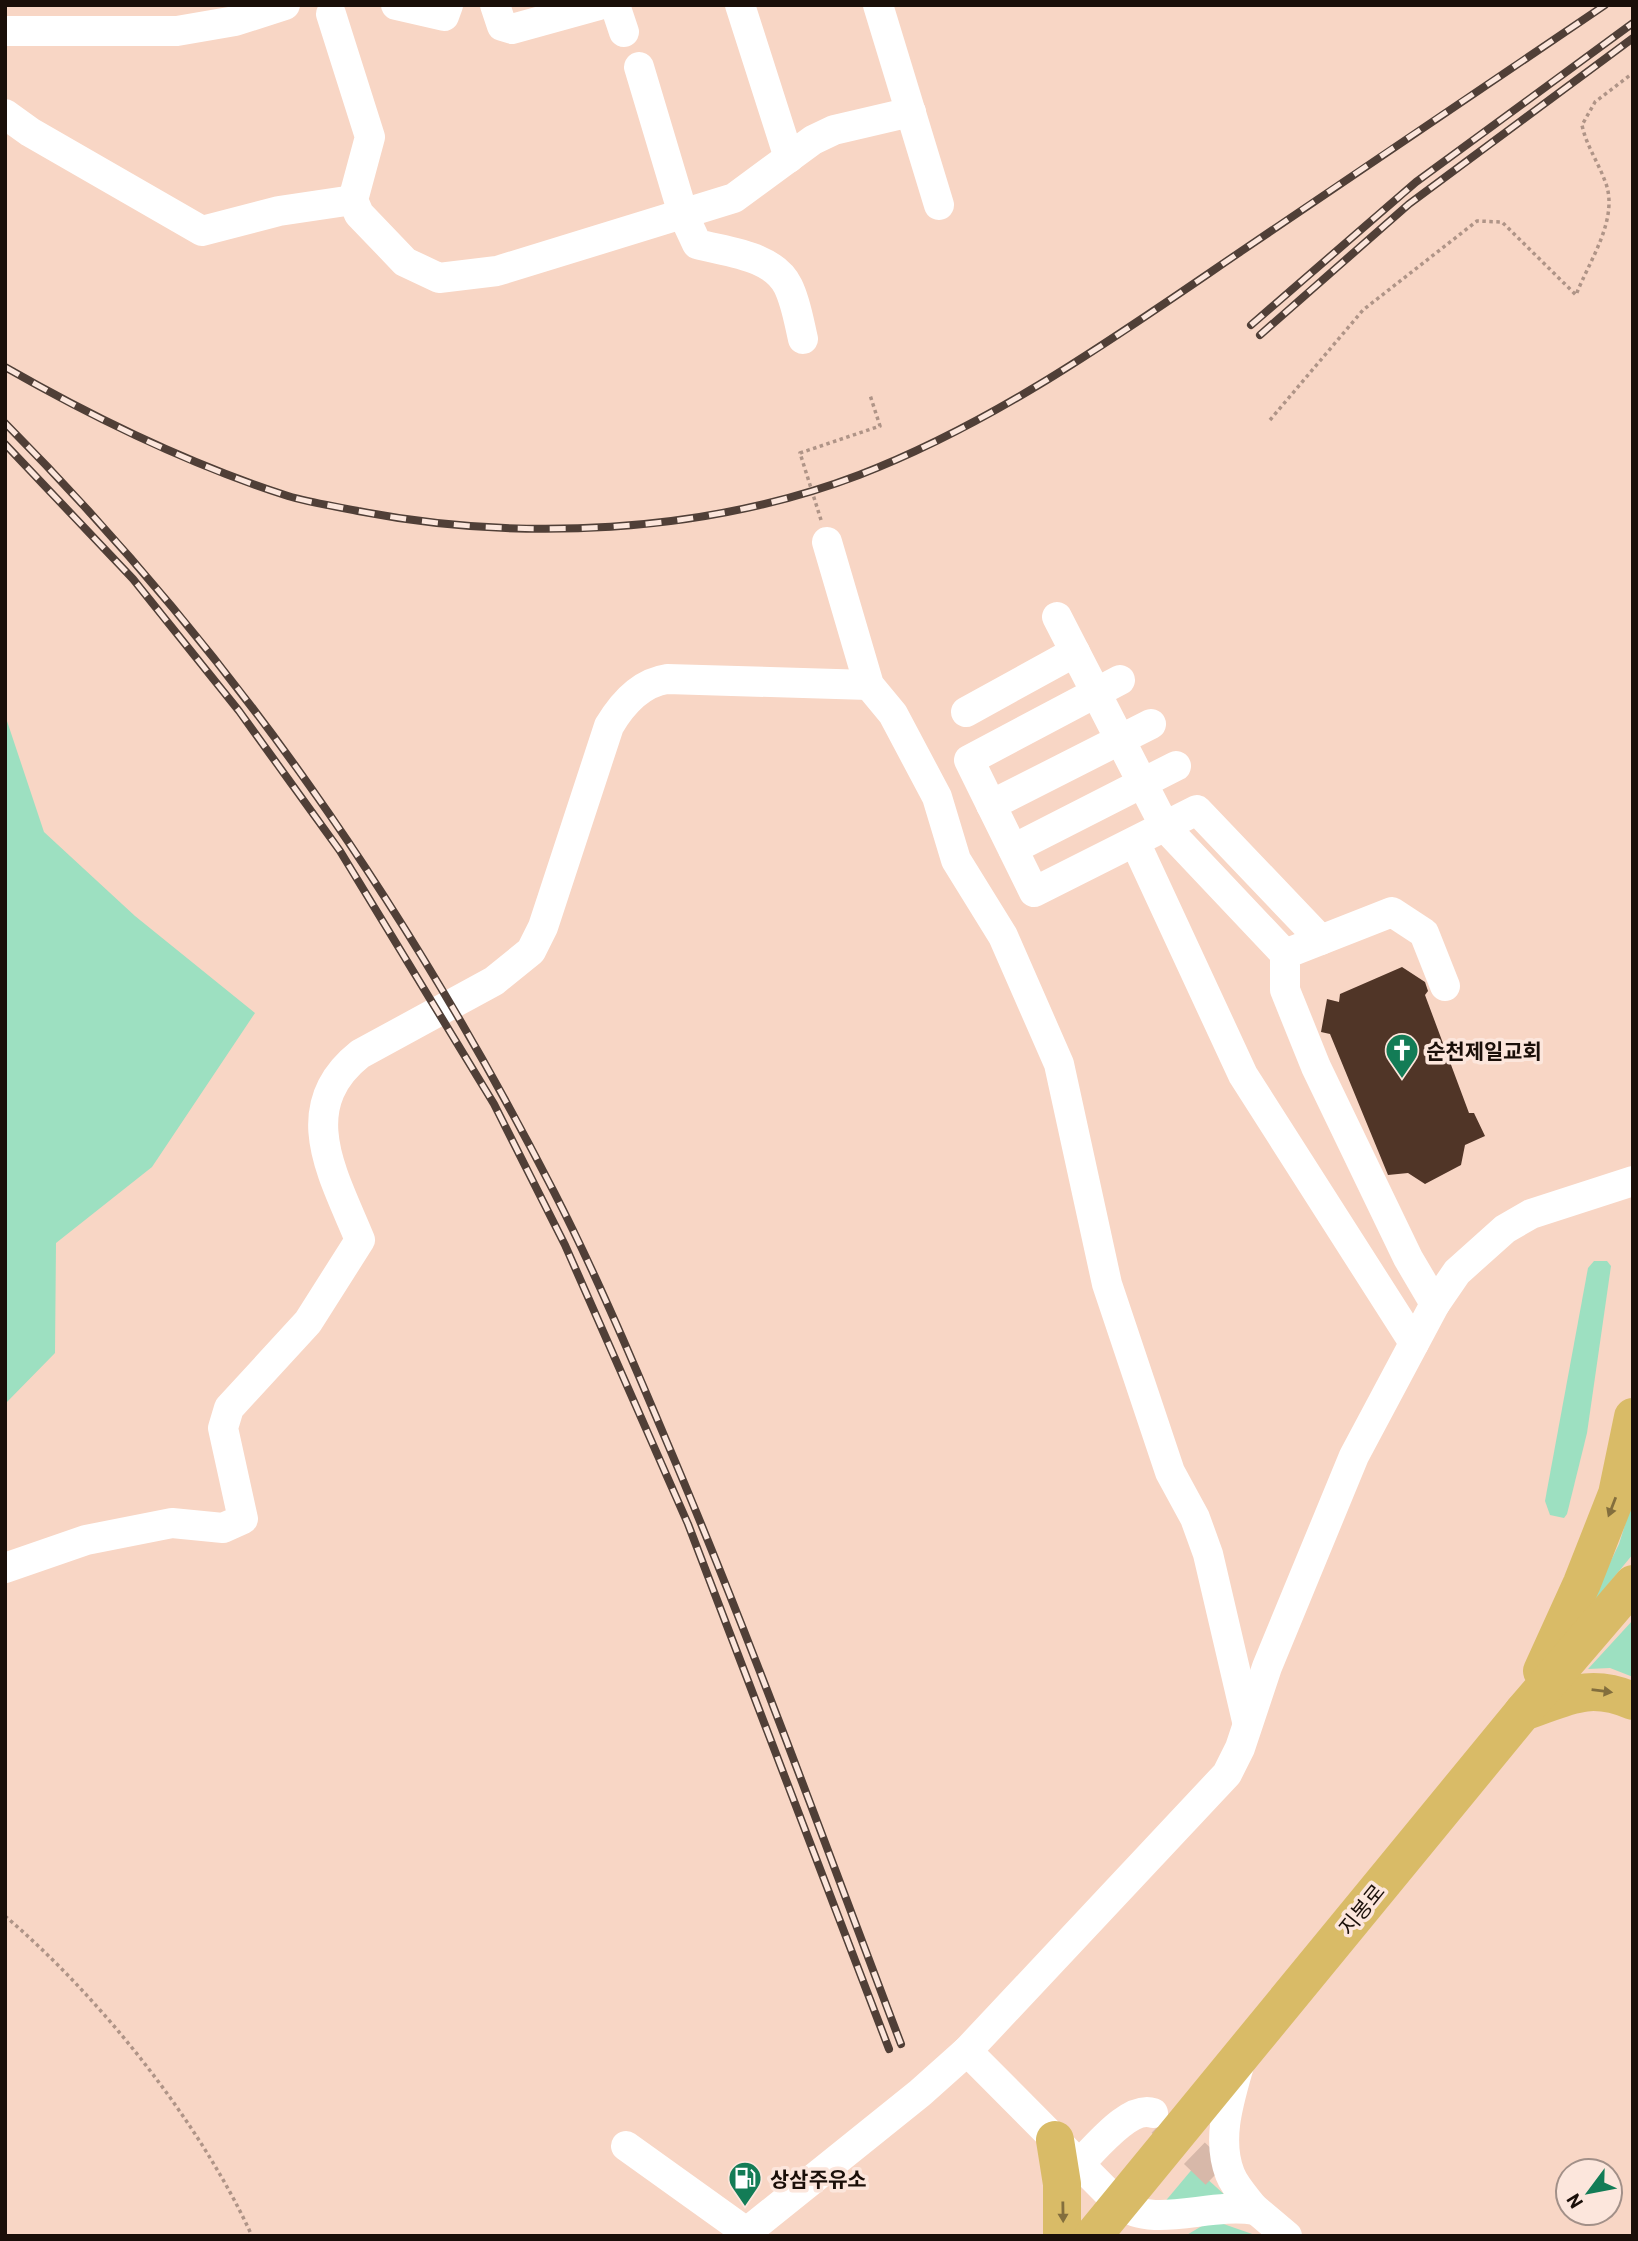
<svg xmlns="http://www.w3.org/2000/svg" width="1638" height="2241" font-family="Barlow,'Noto Sans KR',sans-serif">
<rect width="100%" height="100%" fill="#f8d6c5"/>
<g fill="#9de0c1">
<path d="M5,715L44,832L135,916L255,1013L152,1167L56,1243L55,1353L5,1404Z"/>
<path d="M1594,1261H1607L1611,1266L1587,1433L1567,1514L1564,1518L1550,1515L1545,1501L1588,1268Z"/>
<path d="M1633,1499V1554L1587,1610L1619,1544Z"/>
<path d="M1633,1620V1677L1610,1668L1588,1669Z"/>
<path d="M1194,2167L1226,2196L1163,2204Z"/>
<path d="M1212,2220L1258,2236H1185Z"/>
</g>
<path fill="#503527" d="M1402,967L1425,982L1428,991L1425,995L1469,1113H1474L1485,1136L1465,1145L1461,1165L1425,1184L1408,1173L1388,1175L1330,1034L1321,1032L1327,999L1339,1002L1340,994Z"/>
<g fill="none" stroke-linecap="round" stroke-linejoin="round">
<path stroke="#d7b8a9" stroke-width="30" stroke-dasharray="30 15" stroke-linecap="butt" d="M1162,2122L1217,2175"/>
<g stroke="#af9487" stroke-width="3.5" stroke-dasharray="3.5 3.5" stroke-linecap="butt">
<path d="M1270,420L1363,310L1477,221L1502,222L1576,295C1589,261 1620,218 1605,181C1598,162 1586,145 1582,125L1595,102L1633,73"/>
<path d="M821,520L800,453L880,426L870,395"/>
<path d="M5,1916C100,1997 200,2122 252,2236"/>
</g>
<g stroke="#fff" stroke-width="30">
<path d="M396,5L444,16L448,5"/>
<path d="M495,5L502,26L512,29L599,5"/>
<path d="M615,5L624,32"/>
<path d="M740,5L789,158"/>
<path d="M878,5L939,205"/>
<path d="M331,14L370,137L353,200L359,214L405,262L439,278L497,271L734,198L813,140L834,130L911,112"/>
<path d="M5,31H177L235,21L285,5"/>
<path d="M639,67L683,214L697,244C726,252 773,255 788,286C796,302 799,322 803,339"/>
<path d="M5,114L30,132L202,231L279,211L353,200"/>
<path d="M827,542L869,685L893,714L937,797L956,860L1003,936L1059,1064L1107,1284L1170,1472L1195,1518L1208,1554L1247,1721"/>
<path d="M1057,617L1165,827L1285,954"/>
<path d="M1120,680L969,760L1034,892L1197,810L1321,940"/>
<path d="M966,712L1075,652"/>
<path d="M991,805L1151,724"/>
<path d="M1135,842L1243,1075L1414,1343"/>
<path d="M1013,849L1176,766"/>
<path d="M1435,1304L1408,1258L1316,1067L1285,990V954L1392,912L1424,933L1445,986"/>
<path d="M5,1568L86,1540L172,1523L223,1528L243,1519L223,1428L229,1408L308,1322L360,1240C334,1176 292,1108 360,1054L494,981L531,951L543,927L609,726C622,704 640,683 667,679L869,685"/>
<path d="M967,2051L1118,2203C1154,2230 1209,2202 1255,2210C1247,2199 1235,2187 1230,2174C1216,2138 1230,2098 1240,2062"/>
<path d="M626,2146L746,2232"/>
<path d="M1079,2164C1096,2148 1129,2105 1153,2113"/>
<path d="M1242,2198L1287,2236"/>
<path d="M742,2236L920,2093L967,2051L1227,1774L1240,1748L1267,1667L1354,1456L1435,1304L1457,1272L1505,1229L1531,1214L1633,1181"/>
</g>
<g stroke="#d9bb67" stroke-width="38">
<path d="M1542,1671L1582,1583L1617,1494L1633,1417"/>
<path d="M1523,1712C1567,1697 1588,1682 1633,1701"/>
<path d="M1055,2140L1062,2184V2236"/>
<path d="M1093,2236L1523,1712L1633,1584"/>
</g>
<defs>
<g id="rail">
<path d="M1251,325L1416,182L1633,23"/>
<path d="M1260,335L1409,204L1633,38"/>
<path d="M5,367C96,419 188,464 288,496C311,503 335,506 358,511C519,542 704,534 859,475C997,422 1121,333 1243,250C1363,168 1484,87 1605,5"/>
<path d="M5,423C233,653 406,904 554,1192C595,1272 631,1357 666,1440C751,1639 824,1842 901,2044"/>
<path d="M5,444L133,579L239,711L340,851L494,1104L565,1245L688,1524L889,2049"/>
</g>
</defs>
<use href="#rail" stroke="#503f37" stroke-width="8"/>
<use href="#rail" stroke="#fce6dc" stroke-width="5" stroke-dasharray="16" stroke-linecap="butt"/>
</g>
<defs><path id="oneway-solid" d="M-6-.8H1V-3.2L6.5 0L1 3.2V.8H-6Z" transform="scale(1.75)"/></defs>
<g fill="#836e3d">
<use href="#oneway-solid" transform="translate(1612 1507) rotate(111)"/>
<use href="#oneway-solid" transform="translate(1602 1691) rotate(7)"/>
<use href="#oneway-solid" transform="translate(1063 2212) rotate(89)"/>
</g>
<defs>
<symbol id="church-pin" viewBox="-11 -11 22 30"><path d="M0 17L-7.5 6A9.5 9.5 0 1 1 7.5 6Z" fill="#137c56" stroke="#fce6dc"/><path d="M-1.2-6h2.4v3.5h3.3v2.4h-3.3V6h-2.4V-.1h-3.3v-2.4h3.3Z" fill="#fff"/></symbol>
<symbol id="fuel-pin" viewBox="-11 -11 22 30"><path d="M0 17L-7.5 6A9.5 9.5 0 1 1 7.5 6Z" fill="#137c56" stroke="#fce6dc"/><path d="M-5.5-6h7V0h2V4h1.3V-2.5L3-4.5l.8-.8L6-3V5H2.5V1h-1V6h-7ZM-4.2-4.7v3.2H.2V-4.7Z" fill="#fff"/></symbol>
</defs>
<g fill-rule="evenodd">
<use href="#church-pin" x="1383" y="1031" width="38" height="52"/>
<use href="#fuel-pin" x="726" y="2159" width="38" height="52"/>
</g>
<g text-anchor="middle" dominant-baseline="central" stroke-width="7" stroke-linejoin="round" paint-order="stroke">
<g font-size="21" font-weight="bold" fill="#1a0f09" stroke="#fce6dc" text-anchor="start">
<text x="1426" y="1050">순천제일교회</text>
<text x="770" y="2178">상삼주유소</text>
</g>
<g font-size="21" fill="#1a0f09" stroke="#fce6dc">
<text transform="translate(1361 1909) rotate(-51)">지봉로</text>
</g>
</g>
<rect width="1638" height="2241" fill="none" stroke="#1a0f09" stroke-width="14"/>
<g transform="translate(1589 2192) rotate(238)"><circle r="33" fill="#fce6dc" stroke="#a29088" stroke-width="2"/>
<path d="M0-5L12 26L0 18L-12 26Z" fill="#137c56"/>
<text y="-10" font-size="19" font-weight="bold" text-anchor="middle" fill="#1a0f09">N</text>
</g>
</svg>
